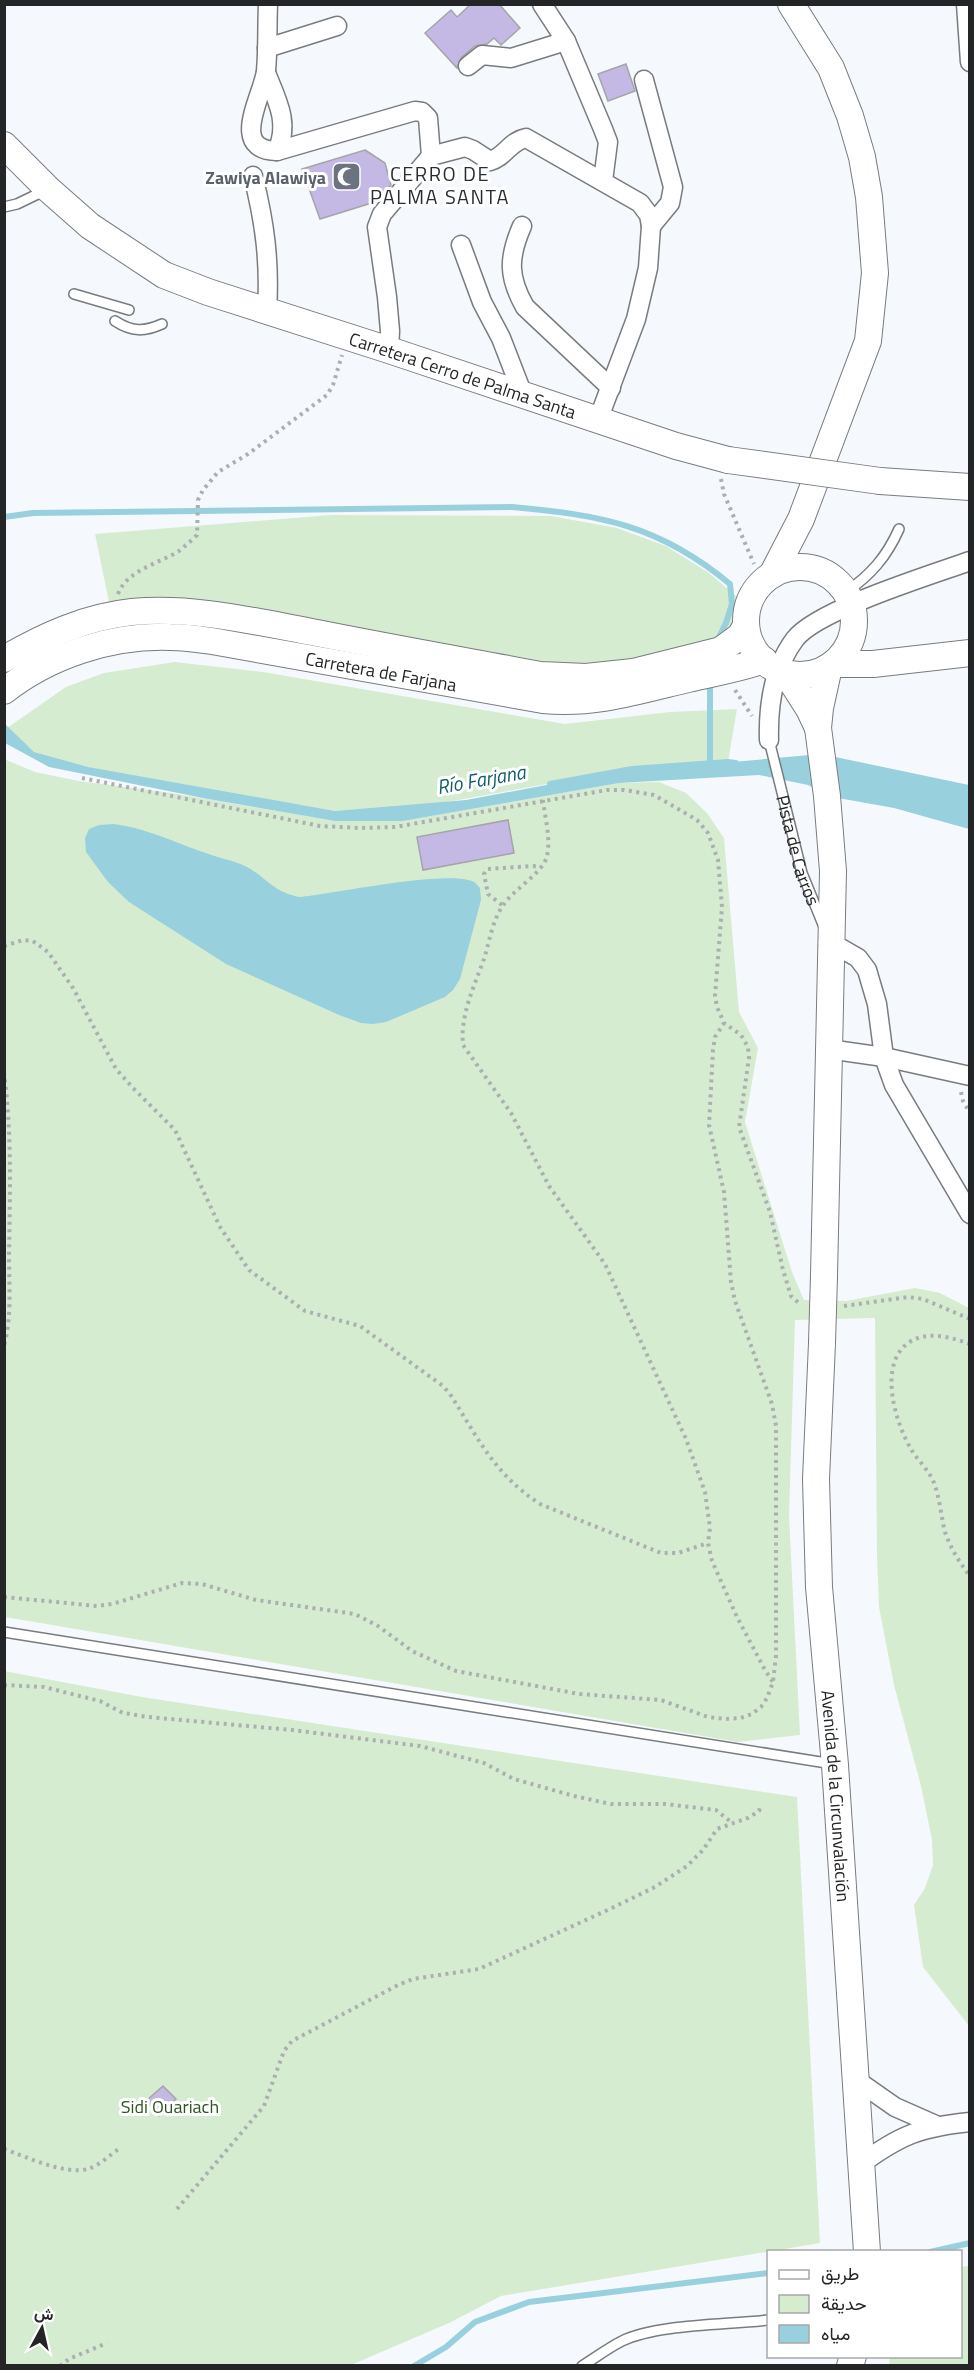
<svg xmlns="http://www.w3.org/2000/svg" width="974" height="2370" font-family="'Titillium Web',Vazirmatn,sans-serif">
<rect width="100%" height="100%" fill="#f5f9fd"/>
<g fill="#d6ecd0">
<path d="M331,515L551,516L617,528L666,546L709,573L736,596L735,622L717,648L588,668L195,605L150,602H109L95,534Z"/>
<path d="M175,662L263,672L565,724L670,712L737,709L728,762L632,769L407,809L335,811L179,785L65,763L34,752L4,730L66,687L104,673Z"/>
<path d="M4,759L35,772L79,781L172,793L335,821H403L619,783L659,782L686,793L707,813L724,838L739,1012L758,1048L745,1122L792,1272L804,1300L846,1301L915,1288L940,1293L969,1308V2026L923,1967L914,1905L925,1888L933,1865L932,1840L921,1786L894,1685L879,1607L877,1556L875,1318L795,1320L789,1516L800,1735L738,1742L5,1617Z"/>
<path d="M4,1671L142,1697L797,1797L820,2243L501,2296L449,2323L351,2365H5Z"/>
<path d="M969,2266V2365H889L890,2357L960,2356L961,2267Z"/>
</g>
<g fill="#98d1dd">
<path d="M4,723L34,752L88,767L335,811L466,800L610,773L821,754L969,785V829L894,808L827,796L808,785L759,775L619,783L403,821H335L208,799L49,767L5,743Z"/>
<path d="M114,824C149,829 173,842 206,853C218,858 233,860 245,866C267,877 272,892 300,897C333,894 449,869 474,882C476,883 478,886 480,888L481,900L460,979L453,990L445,997L386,1022L373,1024L361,1023L339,1015L226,964L129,902L108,882L86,852L85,838L89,829L99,825Z"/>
</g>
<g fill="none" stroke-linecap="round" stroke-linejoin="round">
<g stroke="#98d1dd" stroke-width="6">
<path d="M4,517L33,513L512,507C601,515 659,525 730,584L732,604L726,623L716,643"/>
<path d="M710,763V680"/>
<path d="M550,784L632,769L728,762L736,763"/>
<path d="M930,2252L970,2243"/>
<path d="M414,2366L446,2347L475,2322L529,2302L768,2273"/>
</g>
</g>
<g fill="#c4b9e4" stroke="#a5a4a8" stroke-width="1.5">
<path d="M471,4H499L520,28L501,45L494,38L487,44L475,46L461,58L457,68L425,33L451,10L457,17Z"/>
<path d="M626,64L635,91L608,101L598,74Z"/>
<path d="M365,150L385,163L391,185L378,201L320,219L302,169Z"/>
<path d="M508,820L514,853L423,870L417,837Z"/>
<path d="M163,2086L176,2099L159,2116L146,2101Z"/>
</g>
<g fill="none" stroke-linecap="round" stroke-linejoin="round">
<defs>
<g id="lane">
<path d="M4,207L17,204L46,190"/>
<path d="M74,294L129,310"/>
<path d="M115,321C132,332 144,332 162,324"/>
<path d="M846,592C871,575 887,556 899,529"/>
<path id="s1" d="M769,740L802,873L824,927"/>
<path d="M4,1632L833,1764"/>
<path d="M582,2366C595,2358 608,2348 622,2341C657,2324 727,2325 768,2320"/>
</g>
<g id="street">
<path d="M268,4C267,26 268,49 266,71C263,96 228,150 277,151L415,111L422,112L428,118L431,156"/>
<path d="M542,4L566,41L603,129L608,142L603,181"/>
<path d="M966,4L970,62"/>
<path d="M267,48L337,26"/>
<path d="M468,66L482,55L511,58L566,41"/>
<path d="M266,73C277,100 290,123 277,151"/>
<path d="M644,80L673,187L670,203L651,226"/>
<path d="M253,176C265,223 270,263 267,311"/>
<path d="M522,226C508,258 508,277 525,307L611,388"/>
<path d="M461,245L482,302L501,338L523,395"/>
<path d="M389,350L390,331L387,297L377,227L382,214L431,156L465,147L473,150L490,161C505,157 510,141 526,138L640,203L649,215L651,226L648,268L636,319L598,420"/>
<path d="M769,740C768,705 774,667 795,639C817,610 931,575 970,561"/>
<path d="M832,943L858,958L867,970L877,1004L884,1057L894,1085L970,1214"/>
<path d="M828,1049L884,1057L970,1076"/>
<path d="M855,2079L895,2107L938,2126"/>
<path d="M861,2164C900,2135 921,2127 970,2122"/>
</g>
<g id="secondary">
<path id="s2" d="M4,145L48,189L90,226L164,275L208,292L389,350L676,446L728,460"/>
<path d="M880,481L970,487"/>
<circle cx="800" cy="621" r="54"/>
<path d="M772,575L801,519L868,341L875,273L869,197L862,157L850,116L831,68L791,4"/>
<path d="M4,659C44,636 85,617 132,612C193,606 257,622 317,633C392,648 466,661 541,675L586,677L633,672L721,650L740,636L746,626"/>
<path d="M834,664H873L970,653"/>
<path d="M786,673L809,709L818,728"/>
<path id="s3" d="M4,691C50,655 112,635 170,637C184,637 198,639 212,641L543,700C594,705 638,691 688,679C713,673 739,669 764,660"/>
<path d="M824,1276L833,871L827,796L818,728L820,708L829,667"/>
<path id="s4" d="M822,1343L816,1479L819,1587L835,1765L867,2252"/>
<path d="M850,2366L853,2356"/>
</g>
</defs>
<use href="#lane" stroke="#787c7f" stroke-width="12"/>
<use href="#street" stroke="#787c7f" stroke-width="21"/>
<use href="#secondary" stroke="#787c7f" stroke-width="28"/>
<g stroke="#acafb2" stroke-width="4" stroke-dasharray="3 4.5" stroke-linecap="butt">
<path d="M721,479L724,494L754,564"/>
<path d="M118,594C127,570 160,563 179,551C185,546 191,541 197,535L198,500L203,490L218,472L248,454L327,395L333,385L342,355"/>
<path d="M739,605L750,579"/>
<path d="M735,690L752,716"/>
<path d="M82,778L320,826L360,828L395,827L607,790H624L654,795L697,820L708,833L718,860L722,907L715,996L717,1007L724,1023L741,1035L748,1047L749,1058L739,1127L770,1212L783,1270L791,1296L801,1305"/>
<path d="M543,800C545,818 551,839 547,856C543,873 514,889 504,904C493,919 490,938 485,956C475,985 460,1014 463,1045L511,1113L549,1186L605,1264L686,1439L705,1492L710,1528L708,1543L712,1561L737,1617L765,1670L773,1682"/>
<path d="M502,905L488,894L484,874L487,869L533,866L540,867"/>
<path d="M4,946L23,940L33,941L48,952L73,988L116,1069L133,1088L175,1130L220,1227L249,1270L305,1311L360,1326L443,1386L450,1394C478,1438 494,1474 540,1504L661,1553H678L708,1543"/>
<path d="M4,1072C12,1133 10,1194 9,1255C9,1285 12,1317 4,1346"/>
<path d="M961,1092L963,1101L970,1113"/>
<path d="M844,1306L908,1297L923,1299L970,1319"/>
<path d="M970,1344C950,1337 927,1330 908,1343C878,1365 895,1422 911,1449C918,1461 929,1470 934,1483C940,1499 941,1516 945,1532C951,1549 959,1562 970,1576"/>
<path d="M4,1597L97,1606L112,1604L182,1583L202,1584L256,1600L355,1614L378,1626L412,1651L456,1671L579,1694L661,1700L708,1717L725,1719L741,1718L752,1714L761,1707L767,1698L773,1682L776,1656V1426L772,1404L735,1301L731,1282L724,1192L709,1125L713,1050L715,1037L724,1023"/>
<path d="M4,1685L44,1687L100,1701L123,1713L148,1717L292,1730L420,1746L484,1763L514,1779L574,1796L611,1804H665L716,1810L731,1822"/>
<path d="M4,2149C27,2157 64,2175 88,2169C99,2166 111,2154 120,2148"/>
<path d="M177,2209L264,2106L284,2051L292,2041L398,1985L413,1979L479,1969L612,1908L655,1887L687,1866L703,1850L717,1829L748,1818L759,1811L761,1805"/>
<path d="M60,2366L69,2359L107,2343"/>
</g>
<use href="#lane" stroke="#fff" stroke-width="9"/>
<use href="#street" stroke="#fff" stroke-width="18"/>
<use href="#secondary" stroke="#fff" stroke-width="26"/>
<defs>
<g id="secondary-bridge">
<path d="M728,460L880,481"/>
<path d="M822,1343L824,1276"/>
</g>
</defs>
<use href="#secondary-bridge" stroke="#787c7f" stroke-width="28" stroke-linecap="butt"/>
<use href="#secondary-bridge" stroke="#fff" stroke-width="26"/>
</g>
<defs>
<symbol id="mosque-square" viewBox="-11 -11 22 22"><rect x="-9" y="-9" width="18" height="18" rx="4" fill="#6b7280" stroke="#fff"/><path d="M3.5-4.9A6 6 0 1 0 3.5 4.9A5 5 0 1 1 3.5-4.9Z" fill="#fff"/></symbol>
</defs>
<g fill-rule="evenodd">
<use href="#mosque-square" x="330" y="160" width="33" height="33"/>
</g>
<g text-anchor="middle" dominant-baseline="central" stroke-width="6" stroke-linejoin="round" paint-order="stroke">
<g font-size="18" font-weight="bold" fill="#5b616d" stroke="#fff" text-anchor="end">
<text x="326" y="177">Zawiya Alawiya</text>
</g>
<g font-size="18" fill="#232526" stroke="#fff">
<text stroke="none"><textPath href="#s2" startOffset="522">Carretera Cerro de Palma Santa</textPath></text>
<text stroke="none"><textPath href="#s3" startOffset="392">Carretera de Farjana</textPath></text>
<text stroke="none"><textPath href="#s1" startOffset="114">Pista de Carros</textPath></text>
<text stroke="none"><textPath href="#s4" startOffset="454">Avenida de la Circunvalación</textPath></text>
</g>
<g font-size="18" fill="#2c5320" stroke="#fff">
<text x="170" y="2106">Sidi Ouariach</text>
</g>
<g font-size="20" letter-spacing="1.5" fill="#2a2d30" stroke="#fff">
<text x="440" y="173">CERRO DE<tspan x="440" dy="23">PALMA SANTA</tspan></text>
</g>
<g font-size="20" font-style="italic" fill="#105e6b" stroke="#fff">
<text transform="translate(481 779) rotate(-10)">Río Farjana</text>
</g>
</g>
<rect width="974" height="2370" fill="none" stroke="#232526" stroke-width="12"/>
<rect x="767" y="2250" width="195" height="108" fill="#ffffff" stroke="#a7a8a8" stroke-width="1.5"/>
<rect x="779" y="2270" width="30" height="9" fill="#ffffff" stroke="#a7a8a8" stroke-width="1.5"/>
<text x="821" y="2280" font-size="18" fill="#232526">طريق</text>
<rect x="779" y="2295" width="30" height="18" fill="#d6ecd0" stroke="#a7a8a8" stroke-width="1.5"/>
<text x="821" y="2310" font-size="18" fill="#232526">حديقة</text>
<rect x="779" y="2325" width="30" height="18" fill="#98d1dd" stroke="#a7a8a8" stroke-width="1.5"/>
<text x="821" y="2340" font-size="18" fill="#232526">مياه</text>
<g transform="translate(42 2328) rotate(8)" stroke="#ffffff" stroke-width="4.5" paint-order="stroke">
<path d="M0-4.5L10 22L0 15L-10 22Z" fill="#232526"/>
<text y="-9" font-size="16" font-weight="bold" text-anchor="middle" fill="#232526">ش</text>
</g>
</svg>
